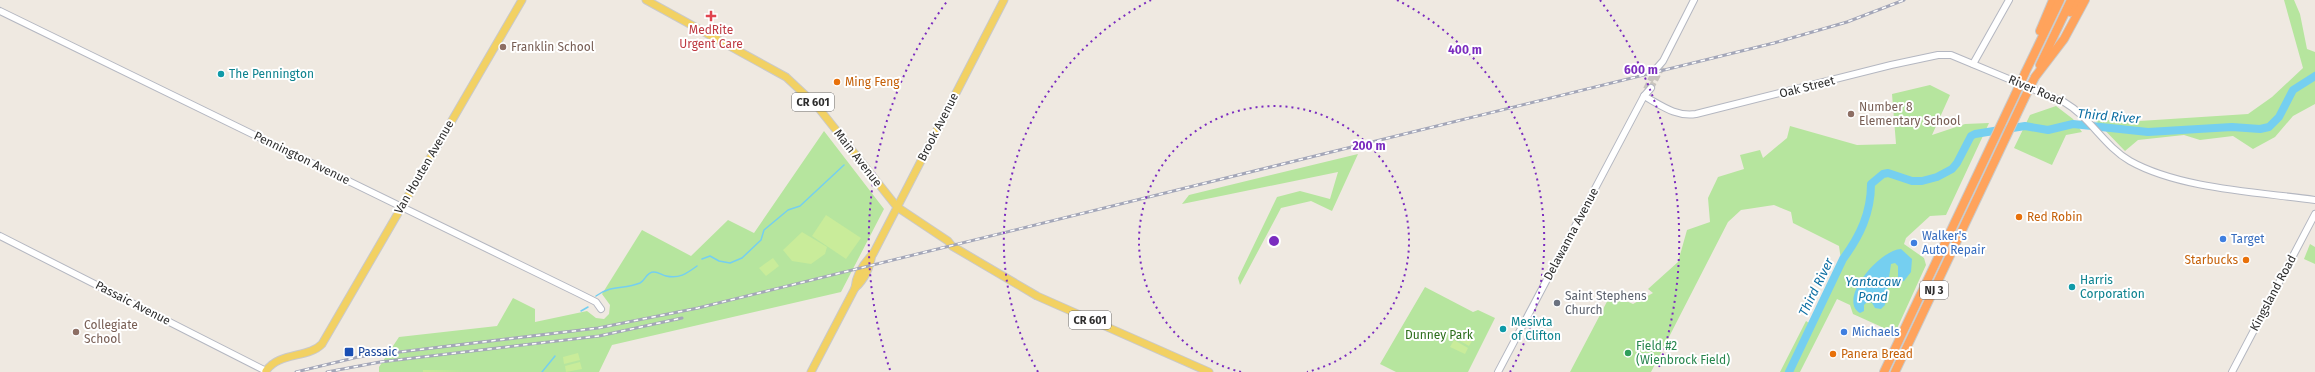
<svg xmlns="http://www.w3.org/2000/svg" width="2315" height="372" font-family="'Fira Sans',sans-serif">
<rect width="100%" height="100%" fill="#efe9e1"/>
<g fill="#b6e59e">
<path d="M2284,0H2294L2300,14L2307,49L2315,52V104L2293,116L2275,137L2253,149L2233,136L2200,140L2184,135L2138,140L2125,151L2093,118L2124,122L2248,114L2272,97L2303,68Z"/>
<path d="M1930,85L1950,95L1932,135L1965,124L1989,123L1946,215L1930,216L1906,238L1904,244L1924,258L1926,265L1895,333L1853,314L1850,305L1837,299L1800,372H1780L1806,321L1809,323L1841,260L1839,246L1793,223L1791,212L1774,205L1741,210L1728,222L1651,372H1570L1611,294L1633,304L1653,293L1648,289L1678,262L1687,230L1710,222L1708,198L1718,177L1744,169L1740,155L1760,150L1763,158L1787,138L1790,126L1857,145L1896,144L1892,94Z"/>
<path d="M2056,106L2073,119L2082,132L2066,135L2052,165L2014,148L2030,115Z"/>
<path d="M824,131L884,209L841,292L612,345L599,372H379V367L399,337L497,326L513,298L535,309V322L587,311L596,318L604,319L609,314L610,305L602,294L642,230L691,256L728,220L754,233Z"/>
<path d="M1358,154L1332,211L1311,201L1281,208L1240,285L1238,278L1277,197L1300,191L1330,199L1338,172L1182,204L1189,195Z"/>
<path d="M2310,244L2315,247V264L2304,259Z"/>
<path d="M1425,287L1473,312L1478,310L1495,318L1468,372H1396L1380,364Z"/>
</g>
<g fill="#c9ec9a">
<path d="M826,215L861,238L846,259L812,236Z"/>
<path d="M802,232L827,247L825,254L811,264L792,261L783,250Z"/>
<path d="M773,258L779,266L766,276L759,268Z"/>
<path d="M1458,331L1473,339L1469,346L1455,338Z"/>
<path d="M1454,340L1468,348L1465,354L1450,347Z"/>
<path d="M578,353L580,360L564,364L563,357Z"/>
<path d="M580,362L582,369L566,372L565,366Z"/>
<path d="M423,370L465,371L423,372Z"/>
</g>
<path fill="#75cff0" d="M1901,249L1912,259L1911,272L1904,281L1898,282V266L1895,263L1891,264L1885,305L1881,309L1875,308L1872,303L1868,301L1864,305V311L1860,313C1837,300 1879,250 1901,249Z"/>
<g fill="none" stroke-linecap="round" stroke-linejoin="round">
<g stroke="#75cff0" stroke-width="1.5">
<path d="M702,259L710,256L719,261L730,263L742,258L761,240L764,230L788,210L800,206L844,165"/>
<path d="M596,296C613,284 623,290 640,283C646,280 646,272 654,272C658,272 662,275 666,276C679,279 686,274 697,266"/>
<path d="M581,311L588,307"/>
<path d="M542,372L555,356"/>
</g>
<path stroke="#75cff0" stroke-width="8" d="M1789,372L1843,259C1860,236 1871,213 1871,184L1883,174L1888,173L1912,181H1922L1937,177L1952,169L1957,163L1971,136L1975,134L2025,126L2048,130L2073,124L2148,132L2232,127L2260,129L2269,127L2279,117L2293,90L2315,76"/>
<g stroke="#c8c4bd" stroke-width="6" stroke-dasharray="6 3" stroke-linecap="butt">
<path d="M1651,88L1662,67"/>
<path d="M1646,89L1656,69"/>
</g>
<defs>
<g id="minor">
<path d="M0,11L578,293L596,302L601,309"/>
<path d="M1973,64L2009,0"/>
<path d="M1656,69L1663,61L1694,0"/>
<path d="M1644,96C1662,106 1676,117 1696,114L1891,65L1938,55H1951L2064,102C2090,117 2104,146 2130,161C2180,189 2258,192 2315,200"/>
<path d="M0,236L266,371"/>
<path d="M1498,372L1644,96L1651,88"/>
<path d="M2232,372L2315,214"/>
</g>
<g id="major">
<path d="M646,0L786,77L817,106L897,207L948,241L952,246L1037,296L1209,372"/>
<path d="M855,288C856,275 864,263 873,254L1004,0"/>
<path d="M266,371C278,352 309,358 322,344L522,0"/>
<path d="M811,372L855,288C864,280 870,267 872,254"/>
</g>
<g id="highway">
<path d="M2070,12L2077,0"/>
<path d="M2040,31L2053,0"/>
<path d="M2040,65L2071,0"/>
<path d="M2025,73L2060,0"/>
<path d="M2035,77L2064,39L2085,0"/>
<path d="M1884,372L2015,95"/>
<path d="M1895,372L2024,99"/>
</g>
</defs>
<use href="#minor" stroke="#b4b7c1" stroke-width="8"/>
<use href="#major" stroke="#c9c9c9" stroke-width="9"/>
<use href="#highway" stroke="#c9c9c9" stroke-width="10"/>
<use href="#minor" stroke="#fff" stroke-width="6"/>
<use href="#major" stroke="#f2d163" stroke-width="7"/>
<use href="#highway" stroke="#ffa35c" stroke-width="8"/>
<defs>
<g id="rail">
<path d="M296,372L358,357L598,328L698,308L1774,43L1847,22L1904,0"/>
<path d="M327,372L380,362L599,336L682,318"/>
</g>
</defs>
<use href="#rail" stroke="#a3a6b8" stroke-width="3"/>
<use href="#rail" stroke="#fff" stroke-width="1.5" stroke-dasharray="4.5" stroke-linecap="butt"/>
<defs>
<g id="highway-bridge">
<path d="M2015,95L2025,73"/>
<path d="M2024,99L2035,77"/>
</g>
</defs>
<use href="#highway-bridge" stroke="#c9c9c9" stroke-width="10" stroke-linecap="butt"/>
<use href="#highway-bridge" stroke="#ffa35c" stroke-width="8"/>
</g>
<g fill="none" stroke="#7b2cbf" stroke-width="2" stroke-dasharray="2 4">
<path d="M1241 372A135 135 0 1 1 1307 372"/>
<path d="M1038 372A270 270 0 0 1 1151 0M1397 0A270 270 0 0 1 1510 372"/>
<path d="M890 370A405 405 0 0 1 948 0M1600 0A405 405 0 0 1 1658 370"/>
</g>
<path fill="#e0444e" stroke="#fff" stroke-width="1.5" d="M709 10h4v4h4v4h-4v4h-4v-4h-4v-4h4z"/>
<g fill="#8d6e63" stroke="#fff" stroke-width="1.5">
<circle cx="503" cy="47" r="4"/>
<circle cx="1851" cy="114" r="4"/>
<circle cx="76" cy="332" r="4"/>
</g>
<g fill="#0f9aa8" stroke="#fff" stroke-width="1.5">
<circle cx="221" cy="74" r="4"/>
<circle cx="2072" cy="287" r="4"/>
<circle cx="1503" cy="329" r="4"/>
</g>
<g fill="#e8710a" stroke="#fff" stroke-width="1.5">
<circle cx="837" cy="82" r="4"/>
<circle cx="2019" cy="217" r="4"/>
<circle cx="2246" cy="260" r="4"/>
<circle cx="1833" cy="354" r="4"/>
</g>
<g fill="#3f7fe0" stroke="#fff" stroke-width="1.5">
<circle cx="2223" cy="239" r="4"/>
<circle cx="1914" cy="243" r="4"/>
<circle cx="1844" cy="332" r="4"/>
</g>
<circle fill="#6b7280" stroke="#fff" stroke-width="1.5" cx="1557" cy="303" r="4"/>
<rect fill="#1a4fb4" stroke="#fff" stroke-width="1.5" x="344" y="347" width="10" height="10" rx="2"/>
<circle fill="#2e9e5b" stroke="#fff" stroke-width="1.5" cx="1628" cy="353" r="4"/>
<g text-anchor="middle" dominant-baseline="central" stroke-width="4" stroke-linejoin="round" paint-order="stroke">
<g fill="#fff" stroke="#6d6d6d" stroke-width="1">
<rect x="792" y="93" width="42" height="18" rx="3"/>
<rect x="1920" y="281" width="28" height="18" rx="3"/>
<rect x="1069" y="311" width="42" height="18" rx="3"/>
</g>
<g font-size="11" font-weight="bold" fill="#2e2e2e">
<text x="813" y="102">CR 601</text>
<text x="1934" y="290">NJ 3</text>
<text x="1090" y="320">CR 601</text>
</g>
<g font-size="12" fill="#be3a42" stroke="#fff">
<text x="711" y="30">MedRite<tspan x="711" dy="14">Urgent Care</tspan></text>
</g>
<g font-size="12" fill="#785e54" stroke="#fff" text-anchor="start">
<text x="511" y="47">Franklin School</text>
<text x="1859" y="107">Number 8<tspan x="1859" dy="14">Elementary School</tspan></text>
<text x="84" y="325">Collegiate<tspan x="84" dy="14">School</tspan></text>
</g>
<g font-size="12" fill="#0d838f" stroke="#fff" text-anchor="start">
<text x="229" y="74">The Pennington</text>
<text x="2080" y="280">Harris<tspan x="2080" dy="14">Corporation</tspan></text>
<text x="1511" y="322">Mesivta<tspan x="1511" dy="14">of Clifton</tspan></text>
</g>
<g font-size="12" fill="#c56008" stroke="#fff" text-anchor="start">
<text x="845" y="82">Ming Feng</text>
<text x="2027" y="217">Red Robin</text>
<text x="2238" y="260" text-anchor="end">Starbucks</text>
<text x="1841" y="354">Panera Bread</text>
</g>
<g font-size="12" fill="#2e2e2e" stroke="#fff">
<text transform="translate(1807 87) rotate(-14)">Oak Street</text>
<text transform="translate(2036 90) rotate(23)">River Road</text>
<text transform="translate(938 127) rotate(-63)">Brook Avenue</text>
<text transform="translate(302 158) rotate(26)">Pennington Avenue</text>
<text transform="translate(858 158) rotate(52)">Main Avenue</text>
<text transform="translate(424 167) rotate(-60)">Van Houten Avenue</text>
<text transform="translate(1571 234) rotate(-62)">Delawanna Avenue</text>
<text transform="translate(2273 293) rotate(-62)">Kingsland Road</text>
<text transform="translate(133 303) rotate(27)">Passaic Avenue</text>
</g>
<g font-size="12" fill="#366cbe" stroke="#fff" text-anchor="start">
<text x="1922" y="236">Walker's<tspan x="1922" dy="14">Auto Repair</tspan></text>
<text x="2231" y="239">Target</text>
<text x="1852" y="332">Michaels</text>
</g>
<g font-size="12" fill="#5b616d" stroke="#fff" text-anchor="start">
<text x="1565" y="296">Saint Stephens<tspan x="1565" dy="14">Church</tspan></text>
</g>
<g font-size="12" fill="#2c6e1b" stroke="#fff">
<text x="1439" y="335">Dunney Park</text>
</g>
<g font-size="12" fill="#27864d" stroke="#fff" text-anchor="start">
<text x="1636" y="346">Field #2<tspan x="1636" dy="14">(Wienbrock Field)</tspan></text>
</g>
<g font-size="12" fill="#164399" stroke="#fff" text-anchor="start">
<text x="358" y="352">Passaic</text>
</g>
<g font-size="13" font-style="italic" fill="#0d6fa3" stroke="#fff">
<text transform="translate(2109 116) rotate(5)">Third River</text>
<text x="1873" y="281">Yantacaw<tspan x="1873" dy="15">Pond</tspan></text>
<text transform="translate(1816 287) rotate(-64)">Third River</text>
</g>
</g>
<circle cx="1274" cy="241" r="6" fill="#7b2cbf" stroke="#fff" stroke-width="2"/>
<g font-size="12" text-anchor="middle" font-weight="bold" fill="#7b2cbf" stroke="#fff" stroke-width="4" stroke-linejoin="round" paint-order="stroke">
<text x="1465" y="54">400 m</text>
<text x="1641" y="74">600 m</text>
<text x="1369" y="150">200 m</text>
</g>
</svg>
